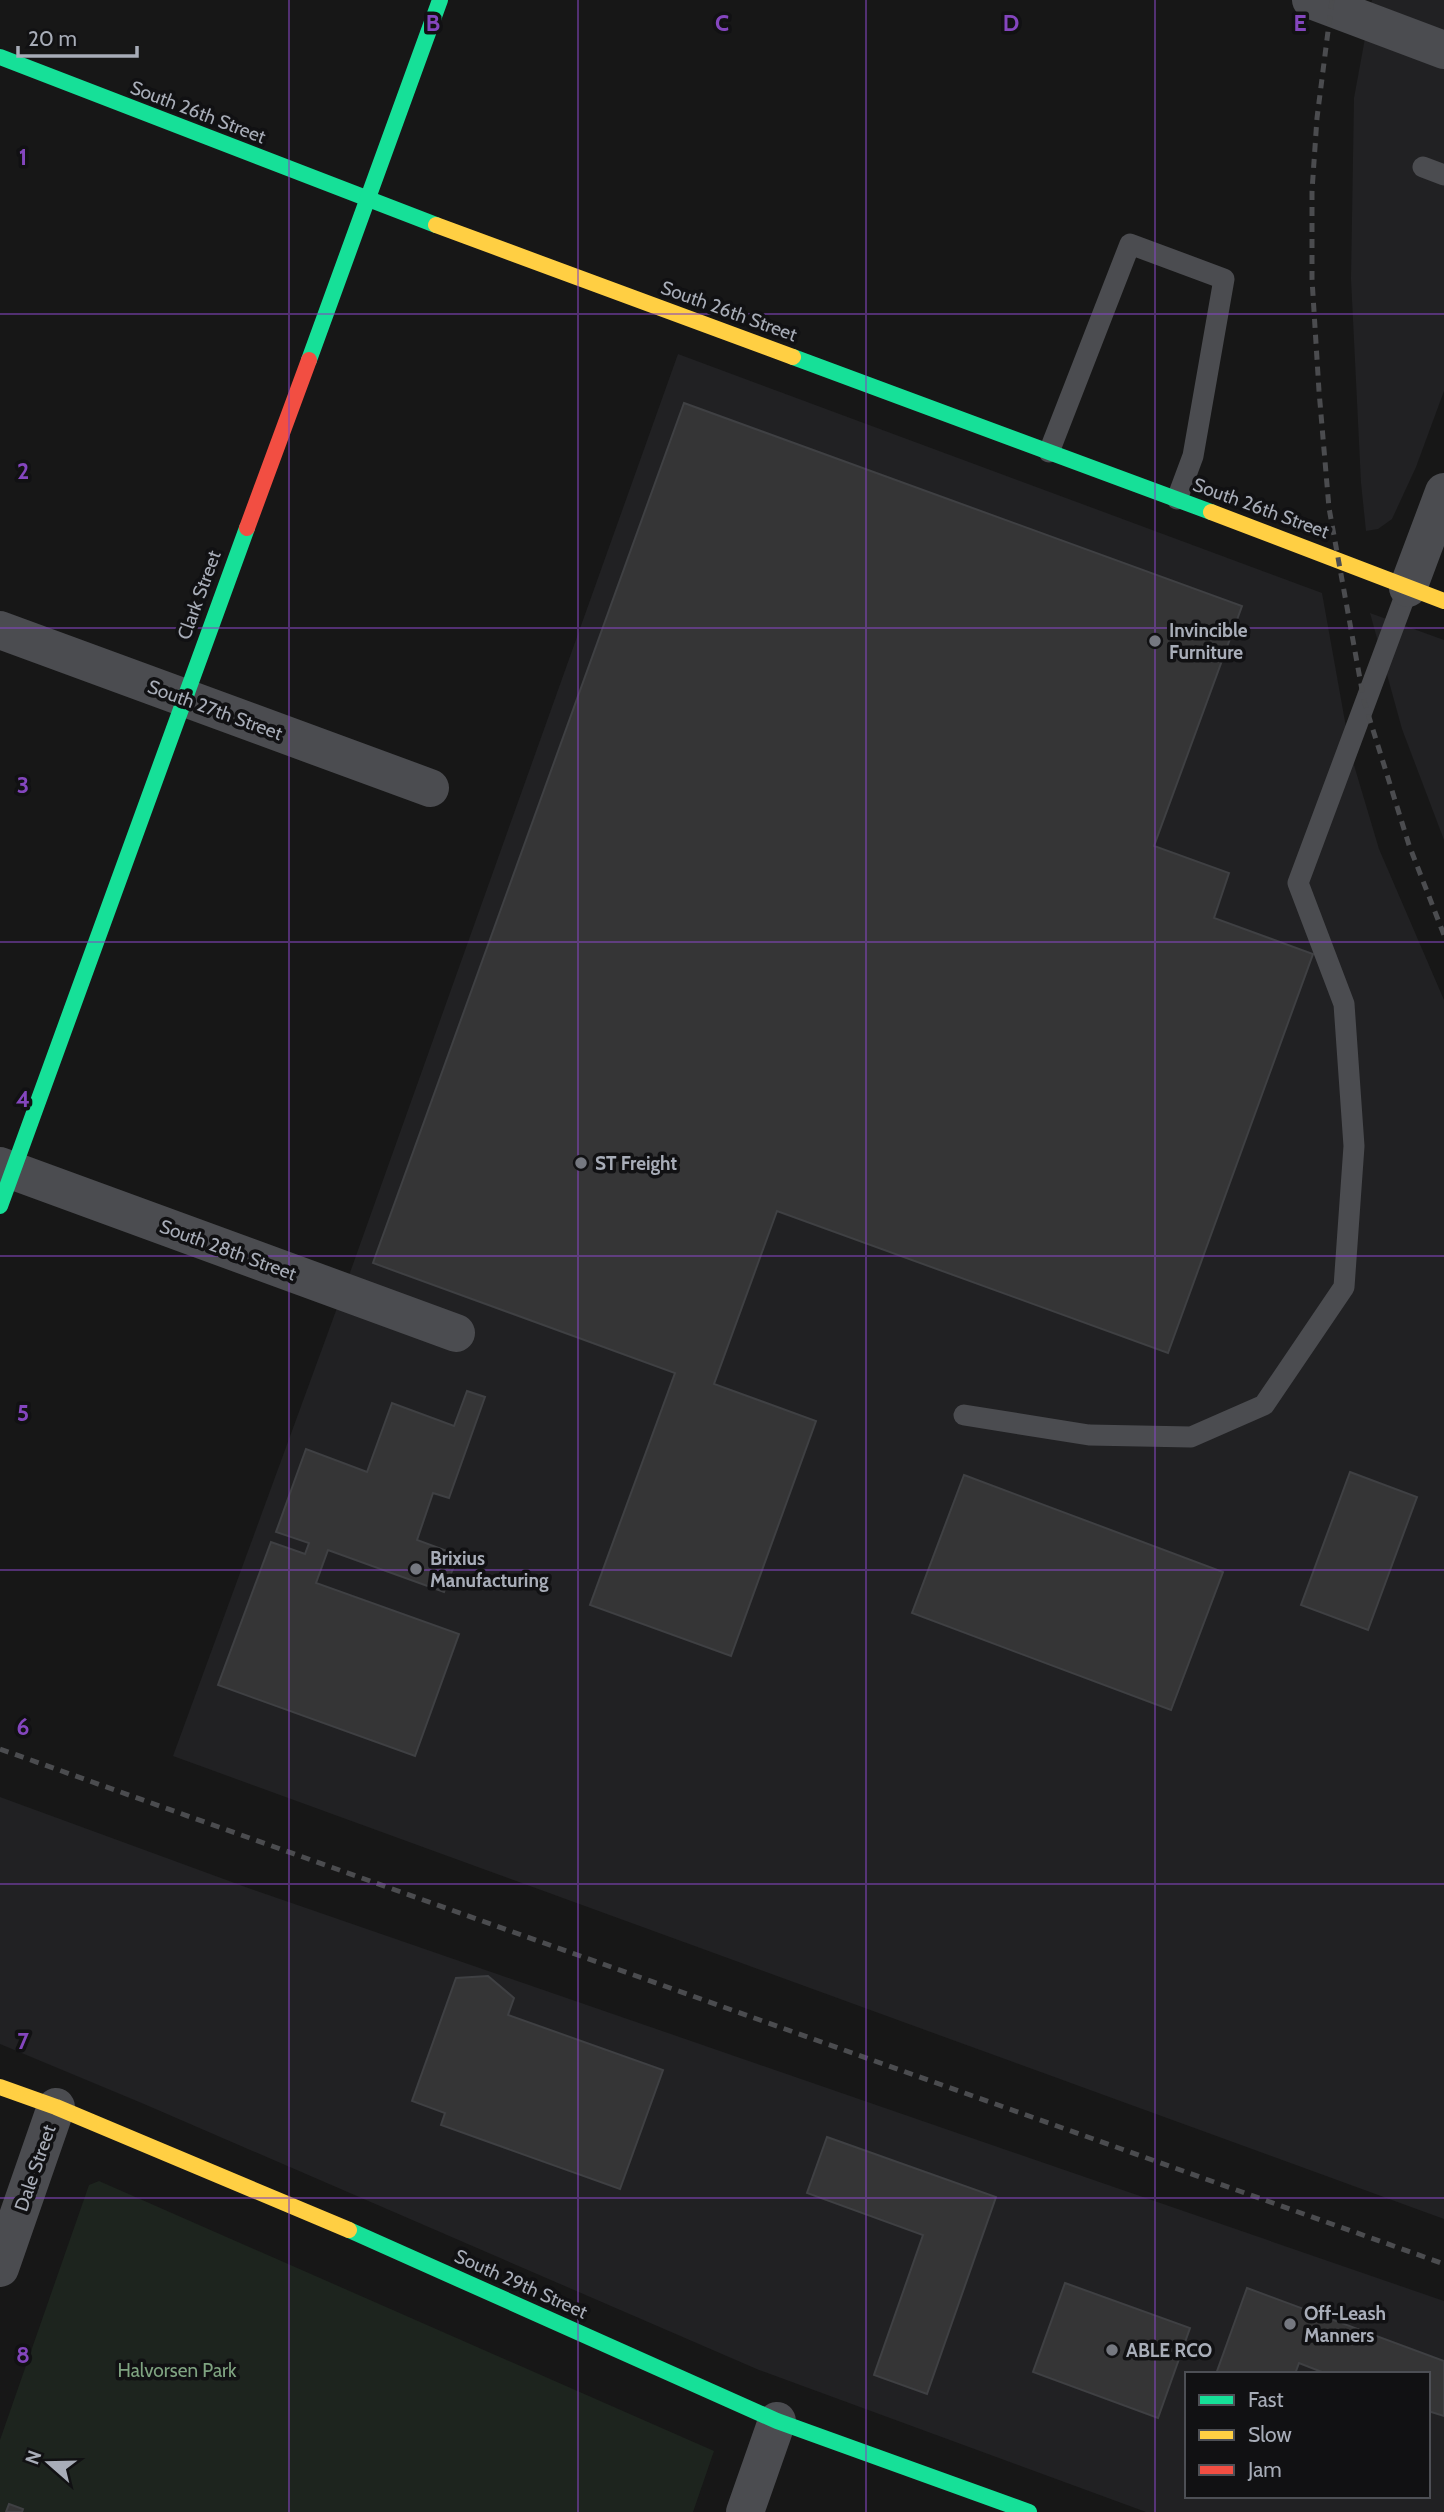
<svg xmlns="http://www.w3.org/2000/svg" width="1444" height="2512" font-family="Cabin,sans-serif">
<rect width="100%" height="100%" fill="#171717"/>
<g fill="#212123" fill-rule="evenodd">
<path d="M1372,0H1444V391L1416,467L1392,519L1378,529L1366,531L1361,483L1351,279L1354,98Z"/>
<path d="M678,354L1322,593L1351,755L1379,849L1444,1000V2219L173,1756L352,1267Z"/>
<path d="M1370,613L1444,640V840L1402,729Z"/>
<path d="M0,1797L251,1889L1444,2301V2512H1146L759,2370L144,2104L0,2044ZM1187,2374H1428V2496H1187Z"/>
</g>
<path fill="#1d241e" d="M99,2181L714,2451L693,2512H0V2440L89,2185Z"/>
<g fill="#353536" stroke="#3f4043" stroke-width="2">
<path d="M684,403L1242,606L1154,846L1229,873L1214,918L1313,954L1168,1353L777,1211L714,1384L816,1421L731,1656L590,1605L675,1373L373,1263Z"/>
<path d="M467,1391L485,1397L449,1498L433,1493L417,1540L458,1555L444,1592L328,1550L316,1583L459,1634L415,1756L218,1685L271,1542L305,1554L309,1543L276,1532L306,1449L367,1472L392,1403L454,1426Z"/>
<path d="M1350,1472L1417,1497L1368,1630L1301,1605Z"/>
<path d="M964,1475L1223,1572L1171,1710L912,1613Z"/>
<path d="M488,1976L514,1998L508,2015L663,2070L620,2189L441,2125L445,2113L412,2101L456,1978Z"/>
<path d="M827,2137L996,2197L927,2394L874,2375L923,2235L807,2193Z"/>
<path d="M1065,2283L1190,2328L1158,2418L1033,2372Z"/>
<path d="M1247,2288L1444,2361V2416L1428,2411V2374H1327L1299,2363L1295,2374H1216Z"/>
<path d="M9,2504L23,2509L22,2512H6Z"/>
</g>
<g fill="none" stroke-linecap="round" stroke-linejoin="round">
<g stroke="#4b4c50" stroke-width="21">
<path d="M1423,167L1444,175"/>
<path d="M1049,452L1130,244L1224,279L1193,456L1177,499"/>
<path d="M964,1415L1089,1435L1191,1437L1264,1405L1344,1287L1354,1146L1344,1004L1298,883L1408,588"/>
</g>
<g stroke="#4b4c50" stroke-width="38">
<path d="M1311,0L1444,50"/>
<path d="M1408,588L1444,492"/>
<path d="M0,630L430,788"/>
<path d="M0,1166L456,1333"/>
<path d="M0,2268L56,2107"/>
<path d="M745,2512L777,2421"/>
</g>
<g stroke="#16e098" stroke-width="16">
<path d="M0,57L436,225"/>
<path d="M793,357L1211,512"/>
<path d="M309,360L440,0"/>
<path d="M0,1206L247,528"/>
<path d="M349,2230L777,2421L1029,2512"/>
</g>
<g stroke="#ffcf43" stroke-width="16">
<path d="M436,225L793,357"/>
<path d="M1211,512L1444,601"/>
<path d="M0,2087L56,2107L349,2230"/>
</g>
<path stroke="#f24e42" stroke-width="16" d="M247,528L309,360"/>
<g stroke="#4b4c4f" stroke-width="5" stroke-dasharray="9 7" stroke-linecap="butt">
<path d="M1332,0L1317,118L1312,191V279L1319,391L1329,508L1364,701L1409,845L1444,935"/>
<path d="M0,1749L1444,2264"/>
</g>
</g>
<path fill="none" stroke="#8446be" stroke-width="2" stroke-opacity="0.55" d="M289,0V2512M578,0V2512M866,0V2512M1155,0V2512M0,314H1444M0,628H1444M0,942H1444M0,1256H1444M0,1570H1444M0,1884H1444M0,2198H1444"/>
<g fill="#757880" stroke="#111113" stroke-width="2.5">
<circle cx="1155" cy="641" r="7"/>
<circle cx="581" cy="1163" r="7"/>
<circle cx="416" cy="1569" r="7"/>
<circle cx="1290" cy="2324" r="7"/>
<circle cx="1112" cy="2350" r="7"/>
</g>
<g text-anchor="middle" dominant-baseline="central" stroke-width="7" stroke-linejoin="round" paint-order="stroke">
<g font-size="19" fill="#a8adb8" stroke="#111113">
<text transform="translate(198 112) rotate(21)">South 26th Street</text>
<text transform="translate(729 311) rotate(20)">South 26th Street</text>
<text transform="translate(1261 508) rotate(20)">South 26th Street</text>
<text transform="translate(199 595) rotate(-70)">Clark Street</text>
<text transform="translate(215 710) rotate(20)">South 27th Street</text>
<text transform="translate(228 1250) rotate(20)">South 28th Street</text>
<text transform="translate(35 2168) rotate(-71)">Dale Street</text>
<text transform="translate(521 2284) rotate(24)">South 29th Street</text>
</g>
<g font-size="19" font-weight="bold" fill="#a8adb8" stroke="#111113" text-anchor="start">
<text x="1169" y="630">Invincible<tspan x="1169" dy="22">Furniture</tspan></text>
<text x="595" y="1163">ST Freight</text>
<text x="430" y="1558">Brixius<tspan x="430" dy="22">Manufacturing</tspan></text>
<text x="1304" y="2313">Off-Leash<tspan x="1304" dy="22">Manners</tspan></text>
<text x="1126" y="2350">ABLE RCO</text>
</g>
<g font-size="19" fill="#7fa381" stroke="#111113">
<text x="177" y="2370">Halvorsen Park</text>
</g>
</g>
<g font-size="23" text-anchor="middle" font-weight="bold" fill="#8446be" stroke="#111113" stroke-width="7" stroke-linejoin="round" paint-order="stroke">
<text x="433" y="31">B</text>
<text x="722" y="31">C</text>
<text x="1011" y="31">D</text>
<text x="1300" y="31">E</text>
<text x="23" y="165">1</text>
<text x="23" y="479">2</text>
<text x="23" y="793">3</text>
<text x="23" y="1107">4</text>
<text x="23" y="1421">5</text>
<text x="23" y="1735">6</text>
<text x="23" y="2049">7</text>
<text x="23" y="2363">8</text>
</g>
<rect x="1185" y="2372" width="245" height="126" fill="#111113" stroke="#4d4f55" stroke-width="2"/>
<rect x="1199" y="2395" width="35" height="10" fill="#16e098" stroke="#4d4f55" stroke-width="2"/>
<text x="1248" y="2407" font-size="21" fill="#a8adb8">Fast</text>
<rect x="1199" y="2430" width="35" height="10" fill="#ffcf43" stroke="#4d4f55" stroke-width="2"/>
<text x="1248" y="2442" font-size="21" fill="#a8adb8">Slow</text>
<rect x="1199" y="2465" width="35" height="10" fill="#f24e42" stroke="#4d4f55" stroke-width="2"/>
<text x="1248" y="2477" font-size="21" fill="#a8adb8">Jam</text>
<g transform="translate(49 2463) rotate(290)" stroke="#111113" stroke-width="5" paint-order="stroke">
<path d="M0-5L12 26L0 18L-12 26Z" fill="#a8adb8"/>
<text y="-10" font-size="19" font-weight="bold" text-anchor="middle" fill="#a8adb8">N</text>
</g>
<path d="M18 46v10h119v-10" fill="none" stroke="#a8adb8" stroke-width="3.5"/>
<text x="28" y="46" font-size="21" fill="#a8adb8" stroke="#111113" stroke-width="5" paint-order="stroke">20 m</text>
</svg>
